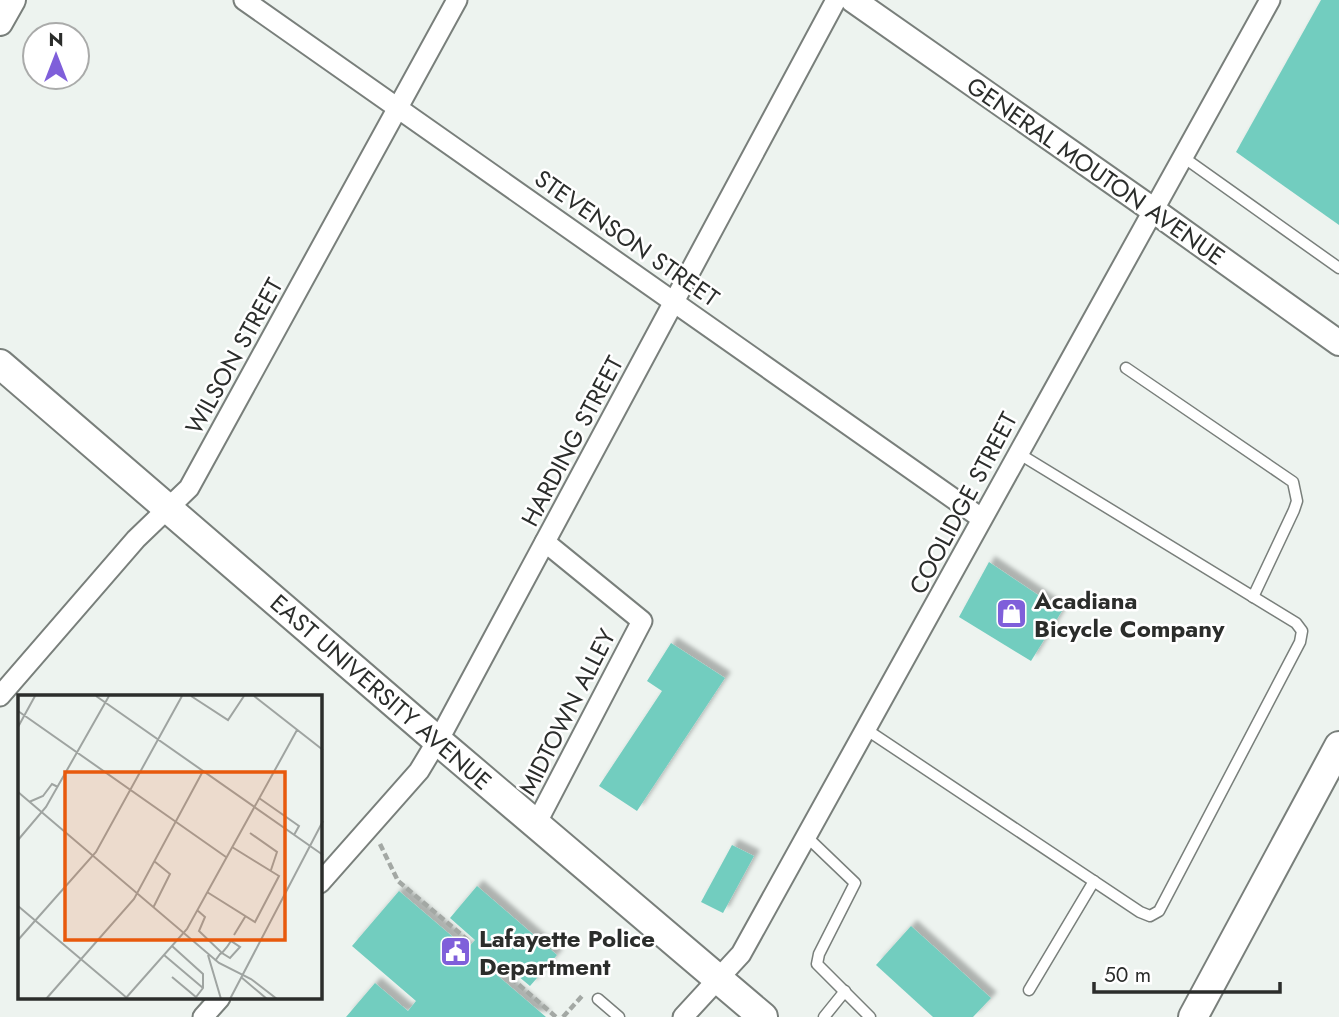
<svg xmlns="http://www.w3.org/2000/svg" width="1339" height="1017" font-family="Jost,sans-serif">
<defs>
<filter id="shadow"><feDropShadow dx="6" dy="-6" stdDeviation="2" flood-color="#0004"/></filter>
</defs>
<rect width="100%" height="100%" fill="#edf3ef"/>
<g fill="#72cdbf" filter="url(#shadow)">
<path d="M1321,0H1339V225L1236,152Z"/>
<path d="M989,562L1062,611L1031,661L959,617Z"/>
<path d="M671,643L725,678L637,811L599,786L662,691L647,681Z"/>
<path d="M732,845L754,856L723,913L701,902Z"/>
<path d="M477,886L557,955L530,986L506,966L498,976L546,1017H346L375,983L408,1011L416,1001L352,946L399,891L467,949L475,940L450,918Z"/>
<path d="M911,926L991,998L973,1017H933L876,965Z"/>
</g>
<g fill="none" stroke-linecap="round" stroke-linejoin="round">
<defs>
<g id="service">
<path d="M1183,157L1339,268"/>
<path d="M1126,368L1293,482L1297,501L1294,510L1253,597"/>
<path d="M867,730L1140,912L1150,916L1159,911L1300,642L1302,631L1296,623L1018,453"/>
<path d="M807,837L855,883L819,954L817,964L870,1017"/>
<path d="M1029,990L1094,881"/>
<path d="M598,999L619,1017"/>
<path d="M824,1017L845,991"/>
</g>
<g id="minor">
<path d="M244,0L981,518"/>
<path d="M0,696L136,539L189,488L457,0"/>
<path d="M536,824L642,621L545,542"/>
<path d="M320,883L419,771L445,728L836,0"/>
<path d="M203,1017L220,998"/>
<path d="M683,1017L741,954L1270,0"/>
</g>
<g id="tertiary">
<path d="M853,0L1153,210L1339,343"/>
<path d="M0,23L13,0"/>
</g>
<g id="secondary">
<path d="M0,364L438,741L763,1017"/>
<path d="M1193,1017L1339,746"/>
</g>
</defs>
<use href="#service" stroke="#797f7b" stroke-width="13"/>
<use href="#minor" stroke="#797f7b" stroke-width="23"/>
<use href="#tertiary" stroke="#797f7b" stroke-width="28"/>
<use href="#secondary" stroke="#797f7b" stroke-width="32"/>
<g stroke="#a3a8a4" stroke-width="4.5" stroke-dasharray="7 3.5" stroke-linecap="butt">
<path d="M380,844L398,881L470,942"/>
<path d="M503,971L556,1017"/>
<path d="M563,1017L582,996"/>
</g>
<use href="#service" stroke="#fff" stroke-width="10"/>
<use href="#minor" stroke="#fff" stroke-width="19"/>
<use href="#tertiary" stroke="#fff" stroke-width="24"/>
<use href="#secondary" stroke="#fff" stroke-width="28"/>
</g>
<defs>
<symbol id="shop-square" viewBox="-11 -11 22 22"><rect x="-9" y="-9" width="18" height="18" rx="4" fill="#7f5fda" stroke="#fff"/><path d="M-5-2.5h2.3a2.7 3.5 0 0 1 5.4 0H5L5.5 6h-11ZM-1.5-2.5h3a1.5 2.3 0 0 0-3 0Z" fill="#fff"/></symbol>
<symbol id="civic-square" viewBox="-11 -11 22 22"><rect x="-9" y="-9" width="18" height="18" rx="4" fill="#7f5fda" stroke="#fff"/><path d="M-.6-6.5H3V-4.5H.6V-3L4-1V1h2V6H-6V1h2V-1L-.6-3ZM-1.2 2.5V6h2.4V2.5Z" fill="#fff"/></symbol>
</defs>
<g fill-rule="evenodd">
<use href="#shop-square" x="994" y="596" width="35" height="35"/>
<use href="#civic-square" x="438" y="934" width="35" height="35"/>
</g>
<g text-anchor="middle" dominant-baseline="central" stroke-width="5" stroke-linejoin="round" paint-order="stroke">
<g font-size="24" fill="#2b2d2b" stroke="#fff">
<text transform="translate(1096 171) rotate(35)">GENERAL MOUTON AVENUE</text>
<text transform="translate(627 238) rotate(35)">STEVENSON STREET</text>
<text transform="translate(234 356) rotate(-61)">WILSON STREET</text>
<text transform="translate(572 441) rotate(-62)">HARDING STREET</text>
<text transform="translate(963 503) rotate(-62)">COOLIDGE STREET</text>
<text transform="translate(381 692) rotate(41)">EAST UNIVERSITY AVENUE</text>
<text transform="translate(567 712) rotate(-63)">MIDTOWN ALLEY</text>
</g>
<g font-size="24" font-weight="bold" fill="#2b2d2b" stroke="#fff" text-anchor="start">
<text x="1034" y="600">Acadiana<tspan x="1034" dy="28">Bicycle Company</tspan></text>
<text x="479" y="938">Lafayette Police<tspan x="479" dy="28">Department</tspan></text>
</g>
</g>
<g transform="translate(18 695)">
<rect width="304" height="304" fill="#edf3ef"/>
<path fill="none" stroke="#9fa4a1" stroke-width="2" d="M78,1L305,160M173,1L210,25L226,1M236,1L305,55M0,16L208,162M0,32L17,1M0,97L201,268L233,284L259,304M241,103L281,131L276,140M11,107L25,101L34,89L40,92M232,138L259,157L253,175M0,145L28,112L91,1M189,197L237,227L261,181L214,152M0,211L109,303M135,213L152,179L136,166M179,215L187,222L181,236L204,258L212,263L222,252L213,246L209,252L204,258L202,259L197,266M216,240L227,222M0,245L78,157L164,1M154,251L185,279V293L178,302L154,282M146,260L185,293M190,260L203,304M223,282L249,304M28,304L116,204L185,76M107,304L169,234L279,35M212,304L305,126"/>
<path fill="#e8590c" fill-opacity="0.15" stroke="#e8590c" stroke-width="3.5" d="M47,77H267V245H47Z"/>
<rect width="304" height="304" fill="none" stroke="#2b2d2b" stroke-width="3.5"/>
</g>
<g transform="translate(56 56)"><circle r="33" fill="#ffffff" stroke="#aaabaa" stroke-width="2"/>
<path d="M0-5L12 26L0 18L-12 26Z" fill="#7f5fda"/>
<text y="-10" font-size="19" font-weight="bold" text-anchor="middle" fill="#2b2d2b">N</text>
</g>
<path d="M1094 982v10h186v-10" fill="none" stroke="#2b2d2b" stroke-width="3.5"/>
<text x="1104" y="982" font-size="21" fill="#2b2d2b" stroke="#ffffff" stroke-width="5" paint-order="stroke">50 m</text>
</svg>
